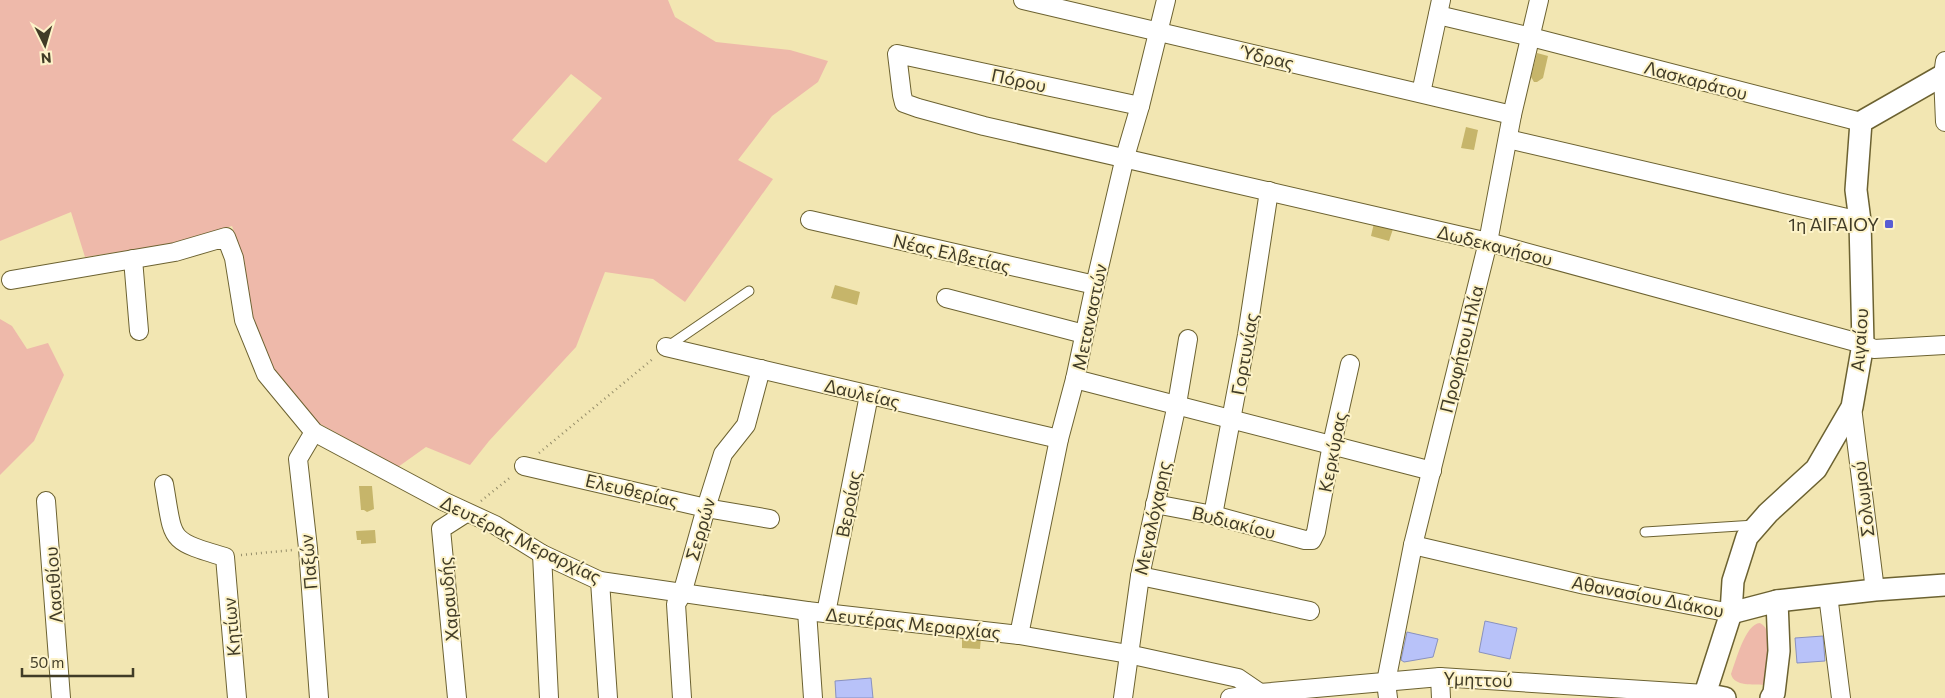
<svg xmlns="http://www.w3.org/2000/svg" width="1945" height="698" font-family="Commissioner,sans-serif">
<rect width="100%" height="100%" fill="#f2e6b2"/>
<g fill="#eeb9aa" fill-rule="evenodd">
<path d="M0,0H668L675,17L716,42L790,50L828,61L818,82L772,116L738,160L773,179L685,302L653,279L605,272L576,347L489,441L470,465L426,447L398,467L315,421L274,369L253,320L240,248L232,226L176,243L85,257L71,212L0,241ZM571,74L602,98L546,163L512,140Z"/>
<path d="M0,319L12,326L27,349L48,343L64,375L34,441L0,475Z"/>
<path d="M1760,623C1777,632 1767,669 1764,685C1754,684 1734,687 1731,674C1736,661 1745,624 1760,623Z"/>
</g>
<g fill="#c6b56a">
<path d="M1537,53L1548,56L1543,78L1537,82H1534L1531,77Z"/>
<path d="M1466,127L1478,130L1474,150L1461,148Z"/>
<path d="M1374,223L1393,229L1389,241L1371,236Z"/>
<path d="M835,285L860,292L857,305L831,298Z"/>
<path d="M359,486H372L374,509L367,512L364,510H361Z"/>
<path d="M375,530L376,543L361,544V540H357L356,531Z"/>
<path d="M962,637H981L980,649L962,648Z"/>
</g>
<g fill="#b8c2f9" stroke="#8991bf">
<path d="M1485,621L1517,628L1510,659L1479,652Z"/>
<path d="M1407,632L1438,639L1433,657L1404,662L1401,660Z"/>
<path d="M1823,636L1825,661L1797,663L1795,638Z"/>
<path d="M871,678L873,698H836L835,681Z"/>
</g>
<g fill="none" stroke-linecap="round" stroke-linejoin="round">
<defs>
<g id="service">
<path d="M667,347L749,291"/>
<path d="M1645,532L1755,525"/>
</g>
<g id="minor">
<path d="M1023,0L1512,115"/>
<path d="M1438,15L1531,37L1861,122"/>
<path d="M1945,61L1943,75L1945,122"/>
<path d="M1421,93L1441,0"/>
<path d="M1140,106L897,54L902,95L904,103L918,108L984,126L1488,242L1863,344L1874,349L1945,345"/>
<path d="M1508,139L1860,221"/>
<path d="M810,220L1095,285"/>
<path d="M133,259L139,331"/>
<path d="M11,280L175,252L226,237L234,258L244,320L266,374L314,432L443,501L495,525L542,554L600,581L807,611L1019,635L1128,654L1238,678L1260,693"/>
<path d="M946,298L1084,334"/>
<path d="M666,347L1059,439"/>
<path d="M1075,379L1432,471"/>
<path d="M1852,407L1875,590"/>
<path d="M314,432L298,459L308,548L319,698"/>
<path d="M524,466L706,508L770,519"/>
<path d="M164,484C174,541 167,540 225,557L237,698"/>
<path d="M46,501L61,698"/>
<path d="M1155,504L1213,515L1305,540H1312L1316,532L1332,444L1350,364"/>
<path d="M1213,515L1247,335L1269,191"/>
<path d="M1413,545L1585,585L1731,613"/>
<path d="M542,554L549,698"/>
<path d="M1140,576L1310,611"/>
<path d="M600,581L608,698"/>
<path d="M1828,595L1841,698"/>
<path d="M807,611L813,698"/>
<path d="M826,613L869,395"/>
<path d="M1019,635L1059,439L1075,379L1095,285L1125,157L1140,106L1166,0"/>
<path d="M1440,677L1441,698"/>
<path d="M457,698L441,529L466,513"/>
<path d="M682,698L676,604L682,594L706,508L723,454L746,425L761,369"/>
<path d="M1123,698L1140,576L1177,404L1188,339"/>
<path d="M1230,698L1260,693L1440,677L1705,694"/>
<path d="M1388,698L1386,682L1413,545L1488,242L1512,115L1539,0"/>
</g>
<g id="tertiary">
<path d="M1731,613L1777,601L1875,590L1945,585"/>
<path d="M1725,698L1705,694L1731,613L1733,581L1747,537L1768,513L1816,469L1852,407L1863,344L1860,221L1856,190L1861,122L1945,74"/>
<path d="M1771,698L1774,693L1779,651L1777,601"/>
</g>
</defs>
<use href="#service" stroke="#6c6231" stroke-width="11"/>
<use href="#minor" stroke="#6c6231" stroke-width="20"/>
<use href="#tertiary" stroke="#6c6231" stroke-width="24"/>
<g stroke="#958d69" stroke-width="2.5" stroke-dasharray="1 4" stroke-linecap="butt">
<path d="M539,453L654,358"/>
<path d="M481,501L512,476"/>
<path d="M241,555L293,550"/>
</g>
<use href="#service" stroke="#fff" stroke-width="9"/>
<use href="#minor" stroke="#fff" stroke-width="18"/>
<use href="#tertiary" stroke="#fff" stroke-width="21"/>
</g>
<rect fill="#595dd4" stroke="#fdf3c9" stroke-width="2" x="1884" y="219" width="10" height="10" rx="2.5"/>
<g text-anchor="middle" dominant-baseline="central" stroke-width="4" stroke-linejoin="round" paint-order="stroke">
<g font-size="18" fill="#403b26" stroke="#fdf3c9">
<text transform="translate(1268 57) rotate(13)">Ύδρας</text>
<text transform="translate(1019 80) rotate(12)">Πόρου</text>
<text transform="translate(1696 80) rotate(15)">Λασκαράτου</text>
<text transform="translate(1495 245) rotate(14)">Δωδεκανήσου</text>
<text transform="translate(952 253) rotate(13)">Νέας Ελβετίας</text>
<text transform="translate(1089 317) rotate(-78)">Μεταναστών</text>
<text transform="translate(1859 340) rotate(-86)">Αιγαίου</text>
<text transform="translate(1461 349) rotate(-76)">Προφήτου Ηλία</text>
<text transform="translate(1244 354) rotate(-80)">Γορτυνίας</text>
<text transform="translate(862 393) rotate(13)">Δαυλείας</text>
<text transform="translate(1332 452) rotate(-79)">Κερκύρας</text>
<text transform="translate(632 490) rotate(13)">Ελευθερίας</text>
<text transform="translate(1863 499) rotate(-97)">Σολωμού</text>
<text transform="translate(848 504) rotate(-79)">Βεροίας</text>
<text transform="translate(1152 518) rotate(-78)">Μεγαλόχαρης</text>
<text transform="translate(1234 522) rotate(14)">Βυδιακίου</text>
<text transform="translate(700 529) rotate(-74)">Σερρών</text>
<text transform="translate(521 539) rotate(26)">Δευτέρας Μεραρχίας</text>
<text transform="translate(308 562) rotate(-95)">Παξών</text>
<text transform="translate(53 585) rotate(-94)">Λασιθίου</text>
<text transform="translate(1648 596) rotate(11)">Αθανασίου Διάκου</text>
<text transform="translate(448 599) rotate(-95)">Χαραυδής</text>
<text transform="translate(913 623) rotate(6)">Δευτέρας Μεραρχίας</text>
<text transform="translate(231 627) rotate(-95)">Κητίων</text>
<text transform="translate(1478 679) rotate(2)">Υμηττού</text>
</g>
<g font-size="18" fill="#403b26" stroke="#fdf3c9" text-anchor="end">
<text x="1879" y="224">1η ΑΙΓΑΙΟΥ</text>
</g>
</g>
<g transform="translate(45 45) rotate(175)" stroke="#fdf3c9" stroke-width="4" paint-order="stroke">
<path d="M0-4L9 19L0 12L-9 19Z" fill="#403b26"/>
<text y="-8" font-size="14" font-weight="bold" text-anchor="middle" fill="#403b26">N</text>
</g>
<path d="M22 668v8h111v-8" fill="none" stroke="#403b26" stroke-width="2.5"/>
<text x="30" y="668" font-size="15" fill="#403b26" stroke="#fdf3c9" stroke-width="4" paint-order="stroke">50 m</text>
</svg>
